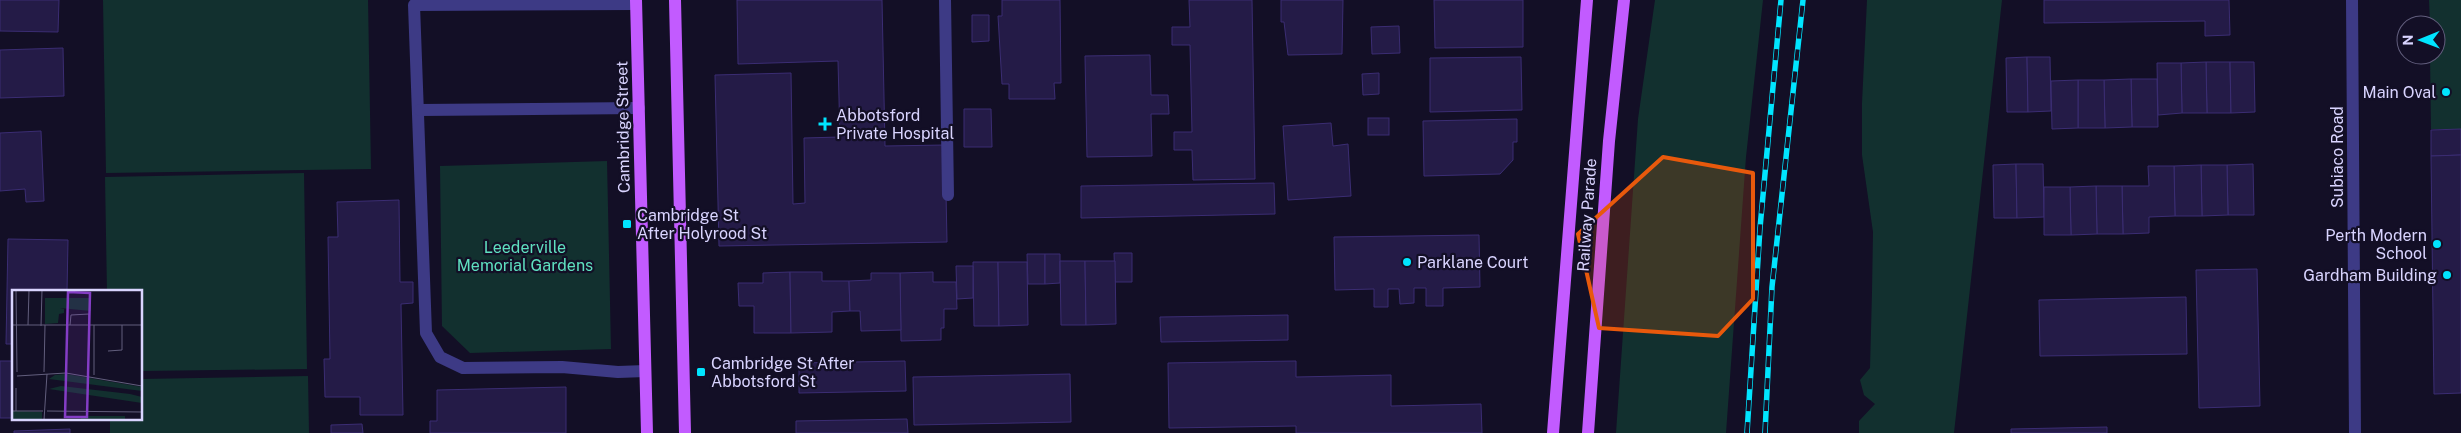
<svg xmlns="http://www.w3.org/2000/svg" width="2461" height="433" font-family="'Public Sans',sans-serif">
<rect width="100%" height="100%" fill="#130f26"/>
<g fill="#12302f">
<path d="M103,0H368L371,169L106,173Z"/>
<path d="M1655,0H1763L1746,157L1726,433H1616L1638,119Z"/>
<path d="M1867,0H2002L1954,433H1859V421L1875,404L1864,395L1860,380L1870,368L1872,292L1873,232L1862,155V103Z"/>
<path d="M2429,0H2461V129H2431L2430,55H2436V25H2430Z"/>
<path d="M607,161L611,349L470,353L442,326L440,166Z"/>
<path d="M304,173L307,369L141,371V292H107L105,177Z"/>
<path d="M308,376L309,433H110V419H141V379Z"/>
</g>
<g fill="#241b47" stroke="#3b2d73">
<path d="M0,0H59L58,32L0,31Z"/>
<path d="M737,0H882L885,146L945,145L947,242L719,246L715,75L791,73L793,204L805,203L804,138L840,137L838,61L738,64Z"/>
<path d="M1002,0H1060L1061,83H1054L1055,99H1009V84H1002L998,16H1002Z"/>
<path d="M1189,0H1252L1255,179L1193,180L1192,150H1174V132H1192L1190,45H1172V27H1190Z"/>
<path d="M1281,0H1343L1342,54L1288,55L1284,22H1281Z"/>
<path d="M1434,0H1523V47L1435,48Z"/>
<path d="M2044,0H2229L2230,35L2205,36V21L2044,23Z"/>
<path d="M972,15H989V41L972,42Z"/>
<path d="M1399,26L1400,53L1372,54L1371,27Z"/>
<path d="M63,48L64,96L0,98V50Z"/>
<path d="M1150,55L1151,95H1168L1169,114H1151L1152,156L1087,157L1085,56Z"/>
<path d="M1521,57L1522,110L1430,112V58Z"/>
<path d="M2027,57L2028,112H2007L2006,58Z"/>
<path d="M2027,57H2050L2051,111L2028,112Z"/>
<path d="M2206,62H2230L2231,113H2207Z"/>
<path d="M2206,62L2207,113H2182L2181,63Z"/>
<path d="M2230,62H2254L2255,112L2231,113Z"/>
<path d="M2157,63H2181L2182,113L2158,115Z"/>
<path d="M1379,73V94L1363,95L1362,74Z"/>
<path d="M2131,79H2157L2158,127H2132Z"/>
<path d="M2131,79L2132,127L2105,128L2104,80Z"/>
<path d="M2078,80H2104L2105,128H2078Z"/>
<path d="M2078,80V128L2052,129L2051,81Z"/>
<path d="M964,109H991L992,147H964Z"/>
<rect x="1368" y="118" width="21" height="17"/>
<path d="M1517,119V142H1513V160L1500,174L1424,176L1423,121Z"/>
<path d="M1331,123L1333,146L1348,144L1351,196L1288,200L1283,126Z"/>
<path d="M2461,129V155L2431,156V130Z"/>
<path d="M41,131L44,201L26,202L25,189L0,191V133Z"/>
<path d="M2461,155V393L2434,394L2431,156Z"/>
<path d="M2016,164L2017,218H1994L1993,165Z"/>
<path d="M2016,164H2043L2044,217L2017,218Z"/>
<path d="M2253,164L2254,215H2228L2227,165Z"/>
<path d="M2201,165H2227L2228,215L2202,216Z"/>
<path d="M2201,165L2202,216H2175L2174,166Z"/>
<path d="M2148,166H2174L2175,216L2149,217V233L2123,234L2122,186H2149Z"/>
<path d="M1274,183L1275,214L1081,218V186Z"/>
<path d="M2096,186H2122L2123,234H2097Z"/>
<path d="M2096,186L2097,234L2071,235L2070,187Z"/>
<path d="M2044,187H2070L2071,235H2044Z"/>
<path d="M399,200L400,282H413V303L401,304L403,415H360V397H325L324,359H330L328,237H338L337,202Z"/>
<path d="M1479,235L1480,287L1443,288V306H1426V288H1414V303L1400,304L1399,289H1388V307H1374V289L1335,290L1334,237Z"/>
<path d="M8,239L68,240L67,292H14V344H6Z"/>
<path d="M1114,253H1132V282H1115Z"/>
<path d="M1027,254H1045V284H1028Z"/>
<path d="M1045,254H1060V283L1045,284Z"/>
<path d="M1060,261H1085L1086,325H1061Z"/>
<path d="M1085,261H1115L1116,324L1086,325Z"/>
<path d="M973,262H998L999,326H974Z"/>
<path d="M998,262H1027L1028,325L999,326Z"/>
<path d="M956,266H973V298L957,299Z"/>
<path d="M2257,269L2260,406L2199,408L2196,270Z"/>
<path d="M790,272L791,333H754V306H739L738,283H763V273Z"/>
<path d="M790,272H822V281H849L850,311L832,312V332L791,333Z"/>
<path d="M933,272V282H956L957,309H944V328H941V340L901,341L900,273Z"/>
<path d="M871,273H900L901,330L861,331L860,311H850L849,281L871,280Z"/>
<path d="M2186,297L2187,354L2040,356L2039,300Z"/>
<path d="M1288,315V340L1161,342L1160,317Z"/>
<rect x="0" y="361" width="14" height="57"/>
<path d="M905,361L906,391L799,393V363Z"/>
<path d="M1296,361V377L1391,375V406L1481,404L1482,433H1296V426L1169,428L1168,363Z"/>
<path d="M1070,374L1071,422L914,425L913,377Z"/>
<path d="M566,387V433H430V421H437V390Z"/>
<path d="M907,419L908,433H796V421Z"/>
<path d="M362,424L363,433H331V425Z"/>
<path d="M2107,427V433H2011V429Z"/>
<path d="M70,429V433H14V431Z"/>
</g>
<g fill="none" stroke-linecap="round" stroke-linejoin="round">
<g stroke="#3d3a85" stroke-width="12">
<path d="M945,0L948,195"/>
<path d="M2352,0L2355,433"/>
<path d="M636,4L414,5L426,333L440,357L463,368L562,367L618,372L645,371"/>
<path d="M420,110L639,108"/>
</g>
<g stroke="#c25bff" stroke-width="12">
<path d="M636,0L647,433"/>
<path d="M675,0L685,433"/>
<path d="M1553,433L1587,0"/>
<path d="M1588,433L1609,141L1624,0"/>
</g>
<defs>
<g id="rail">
<path d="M1747,433L1760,228L1781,0"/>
<path d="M1765,433L1772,287L1803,0"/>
</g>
</defs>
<use href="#rail" stroke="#00e5ff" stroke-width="5.5"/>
<use href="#rail" stroke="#130f26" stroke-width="4" stroke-dasharray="11" stroke-linecap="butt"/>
</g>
<path fill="#e8590c" fill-opacity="0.2" stroke="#e8590c" stroke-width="4" stroke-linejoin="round" d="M1663,157L1753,173V299L1718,336L1599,328L1578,234Z"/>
<g fill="#00e5ff" stroke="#130f26" stroke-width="2">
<circle cx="2446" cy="92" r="5"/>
<path d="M822.5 116.5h5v5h5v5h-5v5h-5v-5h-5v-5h5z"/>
<rect x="622" y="219" width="10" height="10" rx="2.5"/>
<circle cx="2437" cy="244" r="5"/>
<circle cx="1407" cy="262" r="5"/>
<circle cx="2447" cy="275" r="5"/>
<rect x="696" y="367" width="10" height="10" rx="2.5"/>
</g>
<g text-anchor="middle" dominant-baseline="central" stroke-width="4.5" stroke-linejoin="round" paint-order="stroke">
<g font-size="16" fill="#d9d4ff" stroke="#130f26" text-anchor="start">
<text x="2436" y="92" text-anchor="end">Main Oval</text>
<text x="836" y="115">Abbotsford<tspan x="836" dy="18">Private Hospital</tspan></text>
<text x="637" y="215">Cambridge St<tspan x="637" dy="18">After Holyrood St</tspan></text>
<text x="2427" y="235" text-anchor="end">Perth Modern<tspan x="2427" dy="18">School</tspan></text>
<text x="1417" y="262">Parklane Court</text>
<text x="2437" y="275" text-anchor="end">Gardham Building</text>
<text x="711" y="363">Cambridge St After<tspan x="711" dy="18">Abbotsford St</tspan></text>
</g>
<g font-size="16" fill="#d9d4ff" stroke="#130f26">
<text transform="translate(623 127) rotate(-91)">Cambridge Street</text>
<text transform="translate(2337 157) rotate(-90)">Subiaco Road</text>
<text transform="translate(1587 215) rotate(-86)">Railway Parade</text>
</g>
<g font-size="16" fill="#5fe0c0" stroke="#130f26">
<text x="525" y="247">Leederville<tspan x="525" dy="18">Memorial Gardens</tspan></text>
</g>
</g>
<g transform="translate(12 290)">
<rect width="130" height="130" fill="#130f26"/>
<path d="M33,8H79V21L48,18L52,19V23L47,24L46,33L33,34ZM54,84L130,97V101L37,89L43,85ZM49,96L118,104L130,107V113L37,99ZM0,121L30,122V130H0ZM69,126H113V130H69Z" fill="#12302f"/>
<path fill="none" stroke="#625e7d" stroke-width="1" d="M4,0L5,82M0,35H130M16,35L17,0M58,35L59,25L77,24V35M82,35V85M29,36L30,0M96,61L110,60V35M32,82L33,35M5,86L54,83L130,96M0,121H31M4,121V98M35,121L130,122M32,130L35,84"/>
<path fill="#843dc5" fill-opacity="0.15" stroke="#843dc5" stroke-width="2.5" d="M56,2L78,3L75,127H53Z"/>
<rect width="130" height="130" fill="none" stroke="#d9d4ff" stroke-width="2.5"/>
</g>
<g transform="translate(2421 40) rotate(269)"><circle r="24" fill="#130f26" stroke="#625e7d"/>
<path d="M0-4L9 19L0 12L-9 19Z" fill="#00e5ff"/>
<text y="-8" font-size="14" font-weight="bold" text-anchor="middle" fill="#d9d4ff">N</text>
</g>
</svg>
